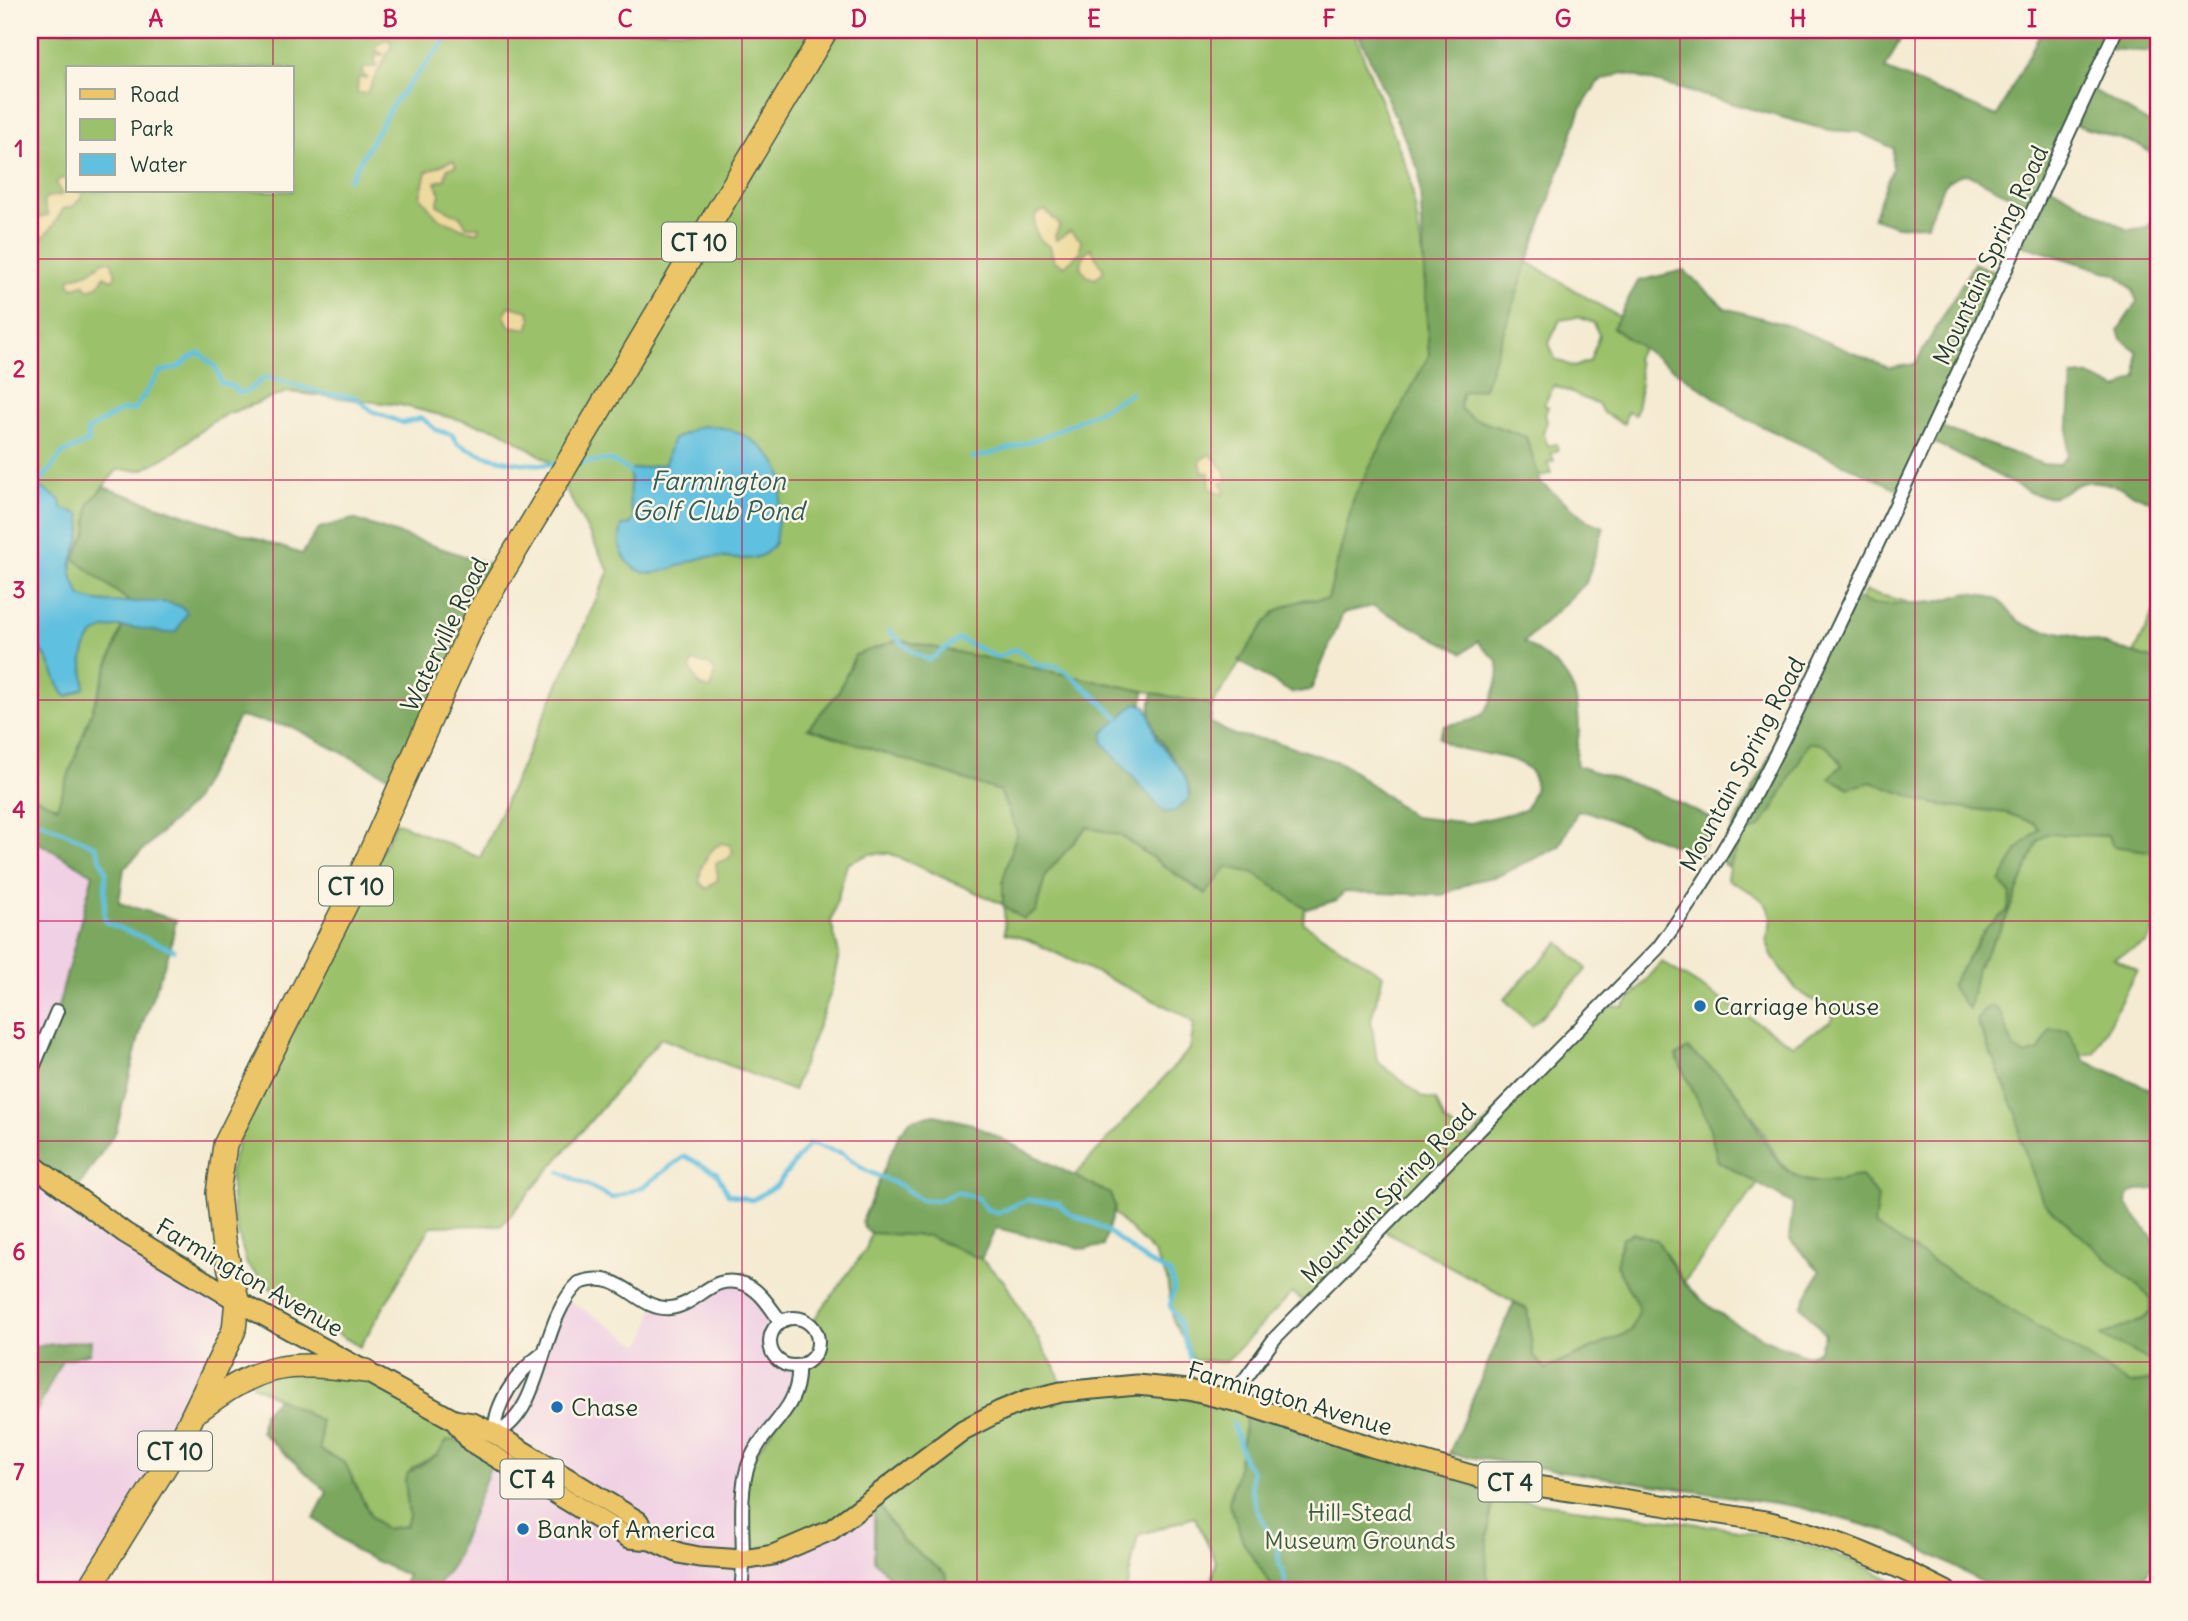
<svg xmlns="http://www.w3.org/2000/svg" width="2188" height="1621" font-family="Delius,sans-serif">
<rect width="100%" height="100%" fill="#fcf5e5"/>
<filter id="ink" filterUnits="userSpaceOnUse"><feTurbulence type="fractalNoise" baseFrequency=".0143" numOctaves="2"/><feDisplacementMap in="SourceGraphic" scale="14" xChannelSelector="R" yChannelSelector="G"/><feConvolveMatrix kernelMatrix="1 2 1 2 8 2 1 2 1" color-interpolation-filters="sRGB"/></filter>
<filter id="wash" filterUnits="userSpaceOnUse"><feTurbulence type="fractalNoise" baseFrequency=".00686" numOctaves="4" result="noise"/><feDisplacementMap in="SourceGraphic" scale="28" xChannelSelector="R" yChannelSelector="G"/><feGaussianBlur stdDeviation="1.57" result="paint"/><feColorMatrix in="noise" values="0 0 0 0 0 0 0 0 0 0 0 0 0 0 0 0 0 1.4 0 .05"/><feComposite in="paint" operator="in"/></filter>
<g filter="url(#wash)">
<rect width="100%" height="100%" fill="#f5ebd3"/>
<g fill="#f0d0e4">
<path d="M30,838L93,873L57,1011L30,1075Z"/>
<path d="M30,1163L237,1300V1316L88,1591H30V1425L62,1360L90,1353L91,1341L30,1349Z"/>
<path d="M744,1284L781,1322L771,1335L772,1351L782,1363L798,1366L874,1498V1560L903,1591H434L454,1562L491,1465L651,1539L495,1434L542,1354L565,1298L640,1345L648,1332L654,1306L669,1308L707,1287Z"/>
</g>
<g fill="#9bc16b" stroke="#5d7f50" stroke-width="2" fill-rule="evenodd">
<path d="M30,30H1353L1410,176L1423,257L1429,355L1354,497L1328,600L1304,599L1273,613L1212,705L898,640L855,656L838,693L808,728L1000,791L1017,831L1004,889L1041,784L1092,828L1121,836L1198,890L1226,867L1316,883L1305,907L1303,923L1383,975L1371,1020L1377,1061L1422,1097L1436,1100L1445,1122L1471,1138L1601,1006L1623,1007L1662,962L1793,1045L1831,1021L1833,1014L1796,989L1773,958L1766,940C1782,901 1754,895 1727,879L1729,867L1723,864L1865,591L2130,662L2158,603V853H2155L2158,857V922L2147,943L2114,958L2137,970L2094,1053L2033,1064L2158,1265V1388L2130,1384L1859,1219L1816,1182C1773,1178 1772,1135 1748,1110C1729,1089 1704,1071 1682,1052L1676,1056L1708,1122L1718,1161L1758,1184L1684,1282L1657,1240L1616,1265L1639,1308L1631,1331L1546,1369L1533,1355L1527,1309L1382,1229L1308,1304L1292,1293L1226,1362L1194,1360L1173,1320L1167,1279L1154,1253L1075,1175L1190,1049L1194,1024L1184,1015L1029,940L1005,933L1004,905L889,853L869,854L847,864L831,922L839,954L831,992L793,1091L661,1038L502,1225L431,1226L360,1347L287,1304L247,1265L233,1214L230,1170L242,1129L396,822L480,858L609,571L552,463L500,430L400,405L299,393L287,392L227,414L209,424L176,451L142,470H117L89,504L87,532L75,559L131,602L57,808L30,795ZM68,68H292V191H68Z"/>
<path d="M1528,262L1619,317L1614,328L1643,346L1636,358C1643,379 1641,394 1635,415L1627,412L1624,424L1603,413L1599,405L1554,385L1544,405L1548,407L1545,414L1547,422L1543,432L1548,446L1556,444L1558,450L1551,453L1554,461L1548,463L1551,473L1539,477L1526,437L1472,418L1460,409L1462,392L1484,388ZM1578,317L1594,323L1599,335L1590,361L1574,367L1555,359L1549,343L1560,320Z"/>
<path d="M1559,942L1587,969L1532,1026L1504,999Z"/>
<path d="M871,1233L929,1236L981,1259L1004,1281L1058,1373L1062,1392L1101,1387L1248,1406L1238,1467L1229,1503L1244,1543L1275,1591H1210L1216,1562L1195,1517L1138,1535L1126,1591H945L947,1575L902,1540L874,1498L831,1530L743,1560L748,1466L782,1414L798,1366C818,1359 823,1341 810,1325L866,1249Z"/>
<path d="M272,1368L365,1371L471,1442L447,1440L438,1454L412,1468L405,1480L409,1516L406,1526L386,1529L371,1517L345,1463L320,1450L321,1421L251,1384Z"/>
<path d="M1495,1496C1607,1517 1726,1518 1834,1554C1861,1563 1887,1578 1912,1591H1299Z"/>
</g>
<g fill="#7ca75f" stroke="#4e724a" stroke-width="2">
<path d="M1357,30H1905L1885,69L1997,116L2042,30H2158V52L2108,49L2090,88L2158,128V158L2139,145L2073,124L2046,184L2128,230L2147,227L2158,212V505C2137,496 2103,475 2079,484C2057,492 2062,501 2033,494L1928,439L1902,491L1746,419L1613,328L1638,281L1684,270L1725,308L1787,325L1889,368L1915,364L1974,263L2003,276L1940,424L1945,429L2043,464L2059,465L2067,456L2072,376L2087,375L2118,389L2137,376V351L2121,339L2118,330L2137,302L2133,290L2117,275L2018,244L2034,208L1968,174C1941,174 1936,204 1927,225L1896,226L1873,218L1892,169L1893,148L1859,132L1827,130L1623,73L1598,82L1581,109L1484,388L1462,392L1460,409L1472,418L1526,437L1541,483L1589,521L1604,527L1586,583L1524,642C1563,668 1578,678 1579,728C1579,741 1574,752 1577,766L1654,791L1716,821L1699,855L1587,811L1577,812L1559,847L1498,876L1471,882L1443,895L1344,892L1337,900L1307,909L1254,873L1227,867L1206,894L1121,836L1087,827L1046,874L1036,911L1023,919L1003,905V880L1017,831L1000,791L808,728L838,693L855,655L898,640L1144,691L1143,704L1140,703L1121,764L1165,812L1183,805L1190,795C1184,754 1139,739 1153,693L1212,705L1210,723L1234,735L1273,741L1344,764L1414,817L1470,823L1525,810C1528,803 1535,792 1535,785C1535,746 1455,760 1439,737L1444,726C1456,722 1472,723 1481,715C1491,707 1504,672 1496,660C1491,653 1483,650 1478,641L1463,653L1373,606L1343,613L1311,690L1292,693L1239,661C1269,619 1271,599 1328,599L1354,497L1429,355L1419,171Z"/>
<path d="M103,487L302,554L319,528L353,519L504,569L401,783L292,727L239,717L193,802L124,868L119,903L176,920L170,950L142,1025L116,1131L73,1195L30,1163V1075L57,1011L93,874L30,838V795L57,807L131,603L74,559L87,532L89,504Z"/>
<path d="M1968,593C2018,597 1999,616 2031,627C2043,632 2057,631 2069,634C2099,642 2129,652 2158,661V857L2154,852L2113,846L2108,836L2046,834L2038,841L2005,921L1977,968L1969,1009L1950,986L1987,927L2007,911L2011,894L2000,882L2018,849L2039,829L2034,823L2006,813L1933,804L1871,782L1849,788L1829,778L1842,765C1833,751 1826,742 1809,743L1772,811L1760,827L1744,835L1729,867L1718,857L1852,596L1873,605L1936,602Z"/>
<path d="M1992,1005L2000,1012L2014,1049L2025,1055L2039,1051L2050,1029L2067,1030L2085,1061L2158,1092V1189L2137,1190L2128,1195L2127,1205L2158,1245V1373C2154,1357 2116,1345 2101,1336C2118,1327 2138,1326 2151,1312V1298L2043,1202L2020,1138L2018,1117L1977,1021L1984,1010Z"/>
<path d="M1688,1049C1704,1063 1724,1076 1737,1093C1760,1121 1768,1170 1807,1181C1825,1186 1843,1178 1861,1176L1878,1197L1874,1225L2130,1384L2158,1379V1554L2136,1591H1998L1893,1533L1799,1507L1449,1454L1514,1302L1527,1309L1533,1355L1546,1369L1631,1331L1639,1308L1616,1265L1622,1238L1633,1233L1657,1240C1665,1253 1673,1269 1683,1281C1713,1318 1765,1341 1808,1356L1819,1350L1825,1334L1801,1306L1820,1271L1789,1239L1793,1204L1718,1161L1708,1122L1676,1056Z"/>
<path d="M935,1115L972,1124L1110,1194L1115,1206L1103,1246L1085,1249L996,1228L981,1259L929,1236L871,1233L864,1228L862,1221L899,1134L911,1120Z"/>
<path d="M91,1340L90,1353L62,1360L30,1425V1347Z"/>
<path d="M278,1398L321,1421L320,1450L345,1463L371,1517L386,1529L406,1526L409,1516L405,1480L408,1473L438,1454L447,1440L471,1442L491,1465L454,1562L434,1591H400L408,1576L357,1552L314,1518L327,1492L261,1432L263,1413Z"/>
<path d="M1248,1406L1517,1483L1495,1496C1487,1528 1484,1559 1489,1591H1275L1244,1543L1229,1503L1238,1467Z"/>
<path d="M874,1498L902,1540L947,1575L945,1591H903L874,1560Z"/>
</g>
<g fill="#eeda9e" stroke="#868c69" stroke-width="2">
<path d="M389,40L392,45L367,93H357L358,78H367L361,72L366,67H377L374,57L383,54L376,51C376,44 382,39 389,40Z"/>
<path d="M450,161H454L456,166L447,169L445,179L436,182L440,194L437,205L461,217L466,226H479L478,232C469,233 441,220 435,215C430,209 426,202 420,197L426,172Z"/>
<path d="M61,178L68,179V191H81L82,197L73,207L63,209C57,221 44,242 30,243V220L48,215L43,202L47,197L62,195L56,183Z"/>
<path d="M1045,210L1060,225L1055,236L1056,240L1070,231L1081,240L1080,252L1065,266L1054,261L1050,247C1038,240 1031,229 1036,214Z"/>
<path d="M1091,248L1104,271L1095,279L1087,276L1080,267L1084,254Z"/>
<path d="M104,261H111L116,275L112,280L104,276L99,285L89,290L84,284L74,288L69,284L70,278L89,272Z"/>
<path d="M509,306L529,311L531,321L528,329L509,326L504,315Z"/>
<path d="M1210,454L1224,469L1228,481L1221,483L1225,491L1223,495L1210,488L1209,473L1202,472L1200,460Z"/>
<path d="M693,661L710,665L715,671L711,689L700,686L690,668Z"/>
<path d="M722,843L730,845L733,852L728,859L716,863L718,879L707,889L700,883C698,869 708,849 722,843Z"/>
</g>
<g fill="#61c0df" stroke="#407e8a" stroke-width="2">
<path d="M708,426C739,427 775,448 783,480L775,543C761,567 732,557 709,557C684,558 651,589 628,562C619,552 618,540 622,526L630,524L635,518C625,502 632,486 630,470L665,464L672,440L697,427Z"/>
<path d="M30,480L60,500L63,509L80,514C89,551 56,554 81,596C105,611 176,591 187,613L176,632L169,633C138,630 88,611 83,660C82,670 86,679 84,688L67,697C56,691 54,656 30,640Z"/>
<path d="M1136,703L1146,706C1153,718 1152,732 1159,742C1172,761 1190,773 1189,798L1175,811L1165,812L1159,807L1103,743V733Z"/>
</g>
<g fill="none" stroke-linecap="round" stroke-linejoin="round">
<g stroke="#61c0df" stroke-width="4.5">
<path d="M349,180L393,104L454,30"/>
<path d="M972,458C1029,447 1081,421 1131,393"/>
<path d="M577,463L611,460L634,474"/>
<path d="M35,489L63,453L89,442L87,432L90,429L122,410H134L160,372L179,367L192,356L200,353L216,368L221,383L232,386L239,393C253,393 257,379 268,377L325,394L355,397L372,411L403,423L422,418L436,430L453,435L457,443C486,460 524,466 558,464"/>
<path d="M889,631L914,653L929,660L959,639L997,657L1016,649L1039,666H1057L1073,677L1118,717"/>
<path d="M30,829L35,823L41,822L95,846L106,871L104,917L107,923L174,950"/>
<path d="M560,1172L612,1198L643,1187L685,1156L717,1173L728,1194L752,1200L776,1186L809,1144L842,1153L865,1170L903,1187L919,1199L937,1201L957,1192L978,1198L986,1209L998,1213L1026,1200L1059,1203C1071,1220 1085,1217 1101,1227C1126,1243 1142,1262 1170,1273L1174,1288L1170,1306L1179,1322L1190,1358"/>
<path d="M1233,1424L1244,1460L1252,1471L1251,1488L1257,1510L1278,1549L1279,1563L1289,1591"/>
</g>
</g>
</g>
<g filter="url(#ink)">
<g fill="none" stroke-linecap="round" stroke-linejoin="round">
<defs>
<g id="street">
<path d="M30,1075L57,1011"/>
<circle cx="794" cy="1342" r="24"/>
<path d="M542,1354C518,1371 493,1404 495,1434C545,1412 538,1321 579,1283C623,1267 636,1311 670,1308C699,1305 711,1272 744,1284C760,1289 771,1309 781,1322"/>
<path d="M1234,1401L1243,1382L1275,1338L1658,948C1744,834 1802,700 1864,572C1950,392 2033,211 2116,30"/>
<path d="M741,1591C747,1552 736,1502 748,1466C761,1426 801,1413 798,1366"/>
</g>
<g id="primary">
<path d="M30,1163L125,1233L241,1303L454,1420L473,1423L495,1434L638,1521L651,1540"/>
<path d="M454,1420L471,1442L629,1538L651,1540L679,1553L699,1557L743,1560L773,1555L831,1530L963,1430L1000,1411L1027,1400L1061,1392L1137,1385L1189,1390L1234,1401L1372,1447L1478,1477L1766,1521C1830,1536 1888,1561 1946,1591"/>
</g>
<g id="highway">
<path d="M200,1409C263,1362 288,1361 365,1371"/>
<path d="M88,1591L179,1444L234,1330L237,1300L223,1240L218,1193L225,1145L359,878L477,615L826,30"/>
</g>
</defs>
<use href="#street" stroke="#3f574c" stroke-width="16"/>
<use href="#primary" stroke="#3f574c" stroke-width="23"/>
<use href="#highway" stroke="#3f574c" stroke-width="26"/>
<use href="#street" stroke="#fff" stroke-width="12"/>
<use href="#primary" stroke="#edc569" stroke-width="19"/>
<use href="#highway" stroke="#edc569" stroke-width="23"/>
</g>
</g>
<path fill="none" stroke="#c2185b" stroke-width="2" stroke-opacity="0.55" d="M273,30V68M508,30V1591M742,30V1591M977,30V1591M1211,30V1591M1446,30V1591M1680,30V1591M1915,30V1591M273,191V1591M30,259H2158M30,480H2158M30,700H2158M30,921H2158M30,1141H2158M30,1362H2158"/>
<g fill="#1f6fb2" stroke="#fcf5e5" stroke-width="2.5">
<circle cx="1700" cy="1006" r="7"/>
<circle cx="557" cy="1407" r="7"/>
<circle cx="523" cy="1529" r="7"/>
</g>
<g text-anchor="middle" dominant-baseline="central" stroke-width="5" stroke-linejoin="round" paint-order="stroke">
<g fill="#fcf5e5" stroke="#617469" stroke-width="2">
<rect x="662" y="222.5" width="74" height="39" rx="5"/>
<rect x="319" y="866.5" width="74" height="39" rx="5"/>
<rect x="138" y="1431.5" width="74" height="39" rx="5"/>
<rect x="500.5" y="1459.5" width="63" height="39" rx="5"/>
<rect x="1478.5" y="1462.5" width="63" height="39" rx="5"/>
</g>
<g font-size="23" font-weight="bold" fill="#1f3d34">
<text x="699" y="242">CT 10</text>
<text x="356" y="886">CT 10</text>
<text x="175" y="1451">CT 10</text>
<text x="532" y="1479">CT 4</text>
<text x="1510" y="1482">CT 4</text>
</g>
<g font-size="24" fill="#1f3d34" stroke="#fcf5e5">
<text transform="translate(1990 255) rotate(-65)">Mountain Spring Road</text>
<text transform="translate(444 634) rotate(-64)">Waterville Road</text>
<text transform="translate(1742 764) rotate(-62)">Mountain Spring Road</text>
<text transform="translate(1388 1193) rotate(-46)">Mountain Spring Road</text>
<text transform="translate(250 1277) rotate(30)">Farmington Avenue</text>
<text transform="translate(1290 1398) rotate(16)">Farmington Avenue</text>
</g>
<g font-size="24" fill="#1f3d34" stroke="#fcf5e5" text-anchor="start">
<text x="1714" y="1006">Carriage house</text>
<text x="571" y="1407">Chase</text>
<text x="537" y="1529">Bank of America</text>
</g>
<g font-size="24" fill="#3e5e42" stroke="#fcf5e5">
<text x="1360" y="1512">Hill-Stead<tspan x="1360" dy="28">Museum Grounds</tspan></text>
</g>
<g font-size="26" font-style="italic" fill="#305e5f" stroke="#fcf5e5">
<text x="718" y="480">Farmington<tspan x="718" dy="30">Golf Club Pond</tspan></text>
</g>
</g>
<rect width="2188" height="1621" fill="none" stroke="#fcf5e5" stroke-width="77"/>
<rect x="66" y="66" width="228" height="126" fill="#fcf5e5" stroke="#a4ab9e" stroke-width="2"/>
<rect x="80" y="89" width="35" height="10" fill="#edc569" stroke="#a4ab9e" stroke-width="2"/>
<text x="130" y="102" font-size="21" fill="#1f3d34">Road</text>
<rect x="80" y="119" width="35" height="21" fill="#9bc16b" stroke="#a4ab9e" stroke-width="2"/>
<text x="130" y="136" font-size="21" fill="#1f3d34">Park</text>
<rect x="80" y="154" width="35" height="21" fill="#61c0df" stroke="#a4ab9e" stroke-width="2"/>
<text x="130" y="172" font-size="21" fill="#1f3d34">Water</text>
<rect x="38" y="38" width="2112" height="1544" fill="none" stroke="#c2185b" stroke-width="2.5"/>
<g font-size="23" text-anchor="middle" font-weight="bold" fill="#c2185b">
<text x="156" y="27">A</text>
<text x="390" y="27">B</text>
<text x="625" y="27">C</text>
<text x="859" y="27">D</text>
<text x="1094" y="27">E</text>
<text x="1329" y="27">F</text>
<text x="1563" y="27">G</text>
<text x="1798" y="27">H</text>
<text x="2032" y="27">I</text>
<text x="19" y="157">1</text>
<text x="19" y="377">2</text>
<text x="19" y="598">3</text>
<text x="19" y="818">4</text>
<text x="19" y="1039">5</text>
<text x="19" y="1260">6</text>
<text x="19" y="1480">7</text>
</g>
</svg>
